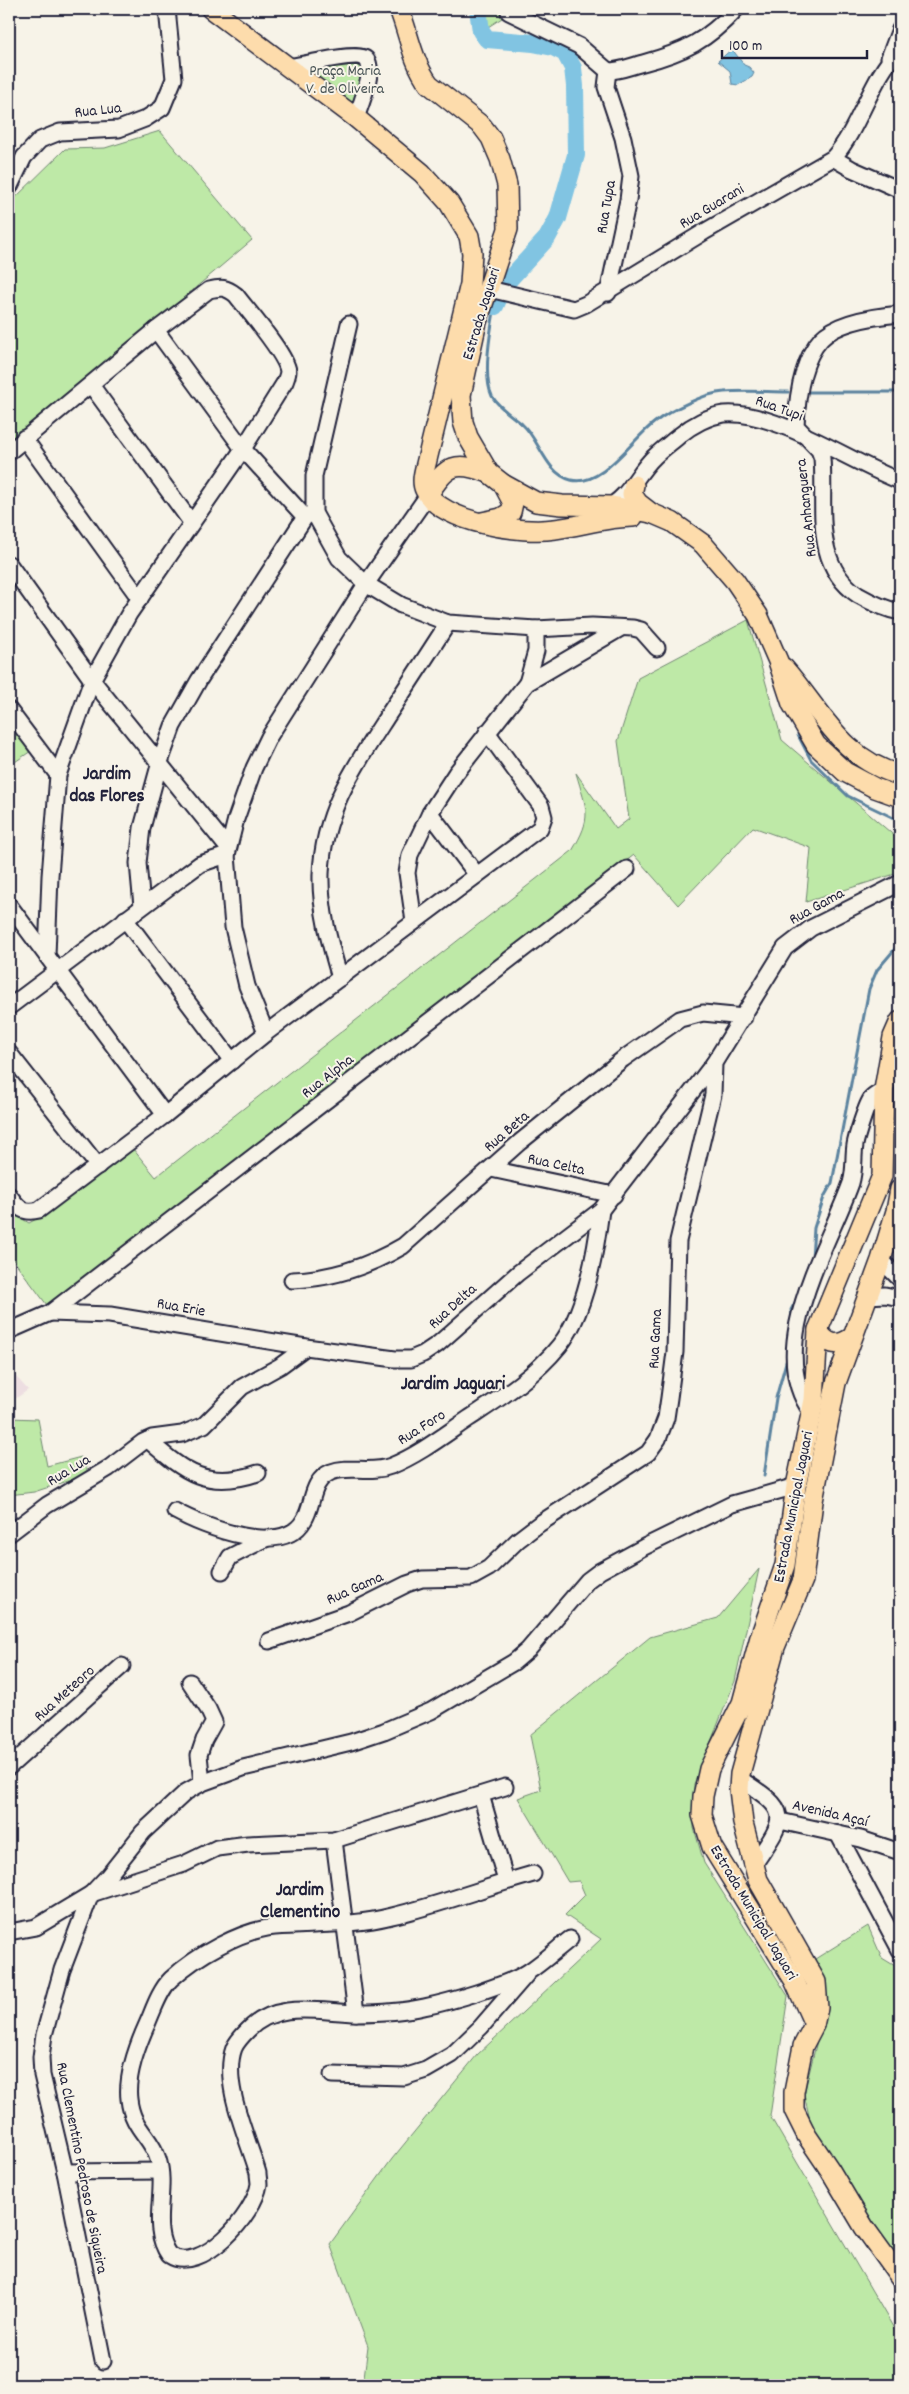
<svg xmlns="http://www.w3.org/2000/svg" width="909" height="2394" font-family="Dekko,sans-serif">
<rect width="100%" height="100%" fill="#f7f3e8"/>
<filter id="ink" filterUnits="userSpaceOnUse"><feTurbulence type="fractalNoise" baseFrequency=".02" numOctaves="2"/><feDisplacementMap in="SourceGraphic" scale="10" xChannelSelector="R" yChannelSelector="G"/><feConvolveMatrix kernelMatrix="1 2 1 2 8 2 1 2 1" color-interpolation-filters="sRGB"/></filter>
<g filter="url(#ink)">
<path fill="#eddee1" d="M9,1369L28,1390L9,1403Z"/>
<g fill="#bee9a7" stroke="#708671">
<path d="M480,9H500L502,18L488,27Z"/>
<path d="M347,63L359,65L363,78L353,107L306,70Z"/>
<path d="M160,131L252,240L9,445V204L65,149L105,148Z"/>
<path d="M748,620L782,740L897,838L895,874L806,902L811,848L753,827L678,905L634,855L47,1305L9,1254V1211L29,1223L53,1210L133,1149L156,1177L572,851C593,816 587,811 576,773L616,829L629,819L618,741L638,678Z"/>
<path d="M9,721L31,751L9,766Z"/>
<path d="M9,1418L38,1419L47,1466L81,1457L89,1474L34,1492L9,1495Z"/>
<path d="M759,1569L735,1681L694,1784V1828L704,1863L788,1996L770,2116L900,2339V2385H363L368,2346L330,2244L392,2159L477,2055L601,1939L565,1915L585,1895L579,1881L568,1882L518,1798L541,1790L530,1735L650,1637L718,1618Z"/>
<path d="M868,1926L882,1958L900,1969V2267L813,2133L804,2094L827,2000L815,1959Z"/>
</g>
<path fill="#81c4e2" stroke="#5b839f" d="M732,49L744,65L749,67L754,73L752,77L738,85L732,84L730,71L718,61Z"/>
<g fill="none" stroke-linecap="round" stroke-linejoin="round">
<g stroke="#5b839f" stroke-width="3">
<path d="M495,306C491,328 482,375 492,396C498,407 512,416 522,424C540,440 545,473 571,480C602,488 633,438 655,422C671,410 705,393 724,392C745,390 767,392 788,392"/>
<path d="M806,392H900"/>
<path d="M798,735L811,760L848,796L900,821"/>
<path d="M812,1258L814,1228L824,1197L832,1183L869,989L877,970L900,943"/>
<path d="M793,1319L791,1310L798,1297"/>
<path d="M764,1476L776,1398L788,1355"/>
</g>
<path stroke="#81c4e2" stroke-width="18" d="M478,9L481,31L487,39L533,43L553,47L565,53L573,68L575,86L576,155L558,218L547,238L505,284L495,306"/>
<defs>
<g id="minor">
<path d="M509,9V12L579,46L608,71C620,71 631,66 643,63C684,52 707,41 736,9"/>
<path d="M889,58L900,29"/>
<path d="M289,67C301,65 358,51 366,59C376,69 360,106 356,118"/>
<path d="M833,158L852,169L900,190"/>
<path d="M9,188L24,157L40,140L60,132L119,129L145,119L162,108L174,79L167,9"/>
<path d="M489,289L574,309L586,304L704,232L833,158C861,126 870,79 900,49"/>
<path d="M608,293L628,200L631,176L623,138L606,87L608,71"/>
<path d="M900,314C877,316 838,321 821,339C802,360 797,398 796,426L819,450L822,458C826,506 811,563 858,595C872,603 884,609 900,612"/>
<path d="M349,324L314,476V513L339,558L366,584L401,605L448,623L536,629L592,626L633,628L641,630L657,648"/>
<path d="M156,330L243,449L305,517"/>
<path d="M91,385L191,522"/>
<path d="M24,438L140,599"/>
<path d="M9,452L156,330L209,290C221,287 226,287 236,295C248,311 286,354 288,371C288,375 286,379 285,382L243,449L129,614L92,680L58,775L50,876L47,956"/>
<path d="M605,509C630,497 636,474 654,457C662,449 672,442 680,435C692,425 709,416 724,414C773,409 852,463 900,481"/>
<path d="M9,564L92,680L228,848"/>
<path d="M527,683L536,651V629"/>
<path d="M9,710L58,775"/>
<path d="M430,813L477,875"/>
<path d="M9,905L165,1115"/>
<path d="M142,906L138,863L142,828L160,762L173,726L199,680L305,517L314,513"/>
<path d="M125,919L232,1061"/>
<path d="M414,922L407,873L410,855L430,813L456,773L527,683L621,628"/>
<path d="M340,978C330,944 320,910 321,874C323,811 355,766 388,715C408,685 428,654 448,623"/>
<path d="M9,1007L181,878L200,864L227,855"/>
<path d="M266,1033L247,986L233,927L227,855L236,819L254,768L269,737L366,584L428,495"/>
<path d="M9,1053L98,1166"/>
<path d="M491,1169L614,1195"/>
<path d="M9,1195C18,1208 23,1214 39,1210L165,1115L266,1033L540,828L544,817L541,806L487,732"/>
<path d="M881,1260L900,1279"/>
<path d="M292,1280C331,1279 369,1266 403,1246L520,1142L623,1059L680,1019L703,1013L744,1017"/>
<path d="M868,1296L885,1295L900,1298"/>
<path d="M50,1313L110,1315L306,1347L395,1359H411L423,1354L438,1344L518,1273L601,1210L714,1063"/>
<path d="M9,1331L50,1313L627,869"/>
<path d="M812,1413C763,1348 828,1248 851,1183C855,1170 853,1158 855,1145C856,1138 867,1103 871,1099C874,1095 880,1093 884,1090"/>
<path d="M148,1440C185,1473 208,1490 258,1473"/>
<path d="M175,1511C204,1527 283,1558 304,1520C314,1505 310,1481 331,1472C349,1465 371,1474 391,1466C418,1455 443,1436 468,1419C500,1398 534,1377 559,1346C585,1315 596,1250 601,1210"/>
<path d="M9,1534L47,1505L109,1468L143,1442L152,1438L182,1434L204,1425L242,1387L280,1366L306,1347"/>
<path d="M222,1571L230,1557L267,1538"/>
<path d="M269,1641L349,1613L407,1584L422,1579L471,1578L489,1568L518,1540L539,1524L648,1453L658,1439L666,1418L669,1398L675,1352L678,1241L713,1095L714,1063L785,948L811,928L900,883"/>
<path d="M190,1682L208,1709L214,1722L204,1740L199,1755L202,1783"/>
<path d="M9,1767L122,1666"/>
<path d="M740,1779C790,1811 788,1815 755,1863"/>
<path d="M481,1795L506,1881"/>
<path d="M780,1821L861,1839L900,1852"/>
<path d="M838,1834L900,1950"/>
<path d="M334,1840L356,2013"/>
<path d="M533,1874C486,1887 439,1905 392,1916C353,1926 314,1924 275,1927C241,1930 196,1956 171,1979C160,1990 154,2008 148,2022C138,2044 126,2075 129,2099C132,2129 151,2136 158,2159C168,2190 149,2227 169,2255C201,2276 255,2214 259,2184C259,2181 258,2176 258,2173C248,2138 221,2083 234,2048C237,2041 243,2035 248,2030C277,2000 319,2012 356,2013C379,2013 402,2012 424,2007C449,2002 508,1985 528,1972C543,1962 556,1950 570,1939"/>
<path d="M9,1932L36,1927L91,1894L184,1864L217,1848L248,1844L334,1840L505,1787"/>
<path d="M332,2075L404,2077L426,2070L452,2055L481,2027L526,1975"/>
<path d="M65,2172L160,2171"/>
<path d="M103,2361L65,2172L42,2075L41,2057L44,2035L62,1970L91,1894L108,1876L143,1832L186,1792L202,1783L243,1768L351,1742L384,1731L431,1711L514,1662L528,1650L588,1580L600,1571L644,1547L732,1504L796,1486"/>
</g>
<g id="major">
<path d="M211,9L356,118L422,173L449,203L469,236L472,253L470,284L426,464C424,472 421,482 425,490C441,523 522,534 555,529C581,526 606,517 633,517"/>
<path d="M399,9C409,34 412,61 429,84L482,126L491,138L500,159L507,185L508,229L477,322L461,395L463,422L468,437L489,473L503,484L536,502L562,505L612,506L651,513L672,522L703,544L735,581L758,615L778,661L792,704L816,745L845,772L875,788L900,797"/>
<path d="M634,485L632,494L638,503L651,513"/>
<path d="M428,495C447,464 455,461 489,473"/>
<path d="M482,522L501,518L511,512L513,503L503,484"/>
<path d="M784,668C821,710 842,760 900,775"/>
<path d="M900,1189L896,1211L881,1260L836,1383L813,1501L803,1580L775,1647L740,1774L739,1789L743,1823L758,1880L816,1982L818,2008L814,2025L803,2046L794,2092V2110L807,2136L830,2170L864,2227L900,2277"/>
<path d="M818,1330C826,1345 837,1347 851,1338"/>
<path d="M814,2024L794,1980L712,1847L702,1815L703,1796L709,1769L742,1703L760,1637L785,1565L796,1486L814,1400L818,1330L882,1176L884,1090L893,1037L900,1021"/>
</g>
</defs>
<use href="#minor" stroke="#22223b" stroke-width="19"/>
<use href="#major" stroke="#22223b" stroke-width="22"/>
<use href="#minor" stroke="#f7f3e8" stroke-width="15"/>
<use href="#major" stroke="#fddcac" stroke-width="19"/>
</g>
</g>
<g text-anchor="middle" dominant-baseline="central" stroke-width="4" stroke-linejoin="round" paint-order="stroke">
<g font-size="16" fill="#495456" stroke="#f7f3e8">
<text x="345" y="71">Praça Maria<tspan x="345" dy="18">V. de Oliveira</tspan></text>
</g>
<g font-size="16" fill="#22223b" stroke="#f7f3e8">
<text transform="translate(98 111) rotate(-6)">Rua Lua</text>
<text transform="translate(607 207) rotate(-80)">Rua Tupa</text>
<text transform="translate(712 207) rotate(-31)">Rua Guarani</text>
<text transform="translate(482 314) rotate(-73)">Estrada Jaguari</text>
<text transform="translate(779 409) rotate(20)">Rua Tupi</text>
<text transform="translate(807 508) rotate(-96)">Rua Anhanguera</text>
<text transform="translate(817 907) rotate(-29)">Rua Gama</text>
<text transform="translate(328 1077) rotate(-38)">Rua Alpha</text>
<text transform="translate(507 1132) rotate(-41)">Rua Beta</text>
<text transform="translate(556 1165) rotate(12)">Rua Celta</text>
<text transform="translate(453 1307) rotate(-42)">Rua Delta</text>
<text transform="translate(181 1308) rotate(10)">Rua Erie</text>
<text transform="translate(656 1339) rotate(-87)">Rua Gama</text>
<text transform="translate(422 1428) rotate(-32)">Rua Foro</text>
<text transform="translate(69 1471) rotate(-31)">Rua Lua</text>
<text transform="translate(794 1507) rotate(-79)">Estrada Municipal Jaguari</text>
<text transform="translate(355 1589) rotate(-24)">Rua Gama</text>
<text transform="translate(65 1694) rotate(-42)">Rua Meteoro</text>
<text transform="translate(830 1814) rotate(13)">Avenida Açaí</text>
<text transform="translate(753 1913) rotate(59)">Estrada Municipal Jaguari</text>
<text transform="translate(81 2168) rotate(79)">Rua Clementino Pedroso de Siqueira</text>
</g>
<g font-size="19" font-weight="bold" fill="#22223b" stroke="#f7f3e8">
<text x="107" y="775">Jardim<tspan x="107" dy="22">das Flores</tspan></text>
<text x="453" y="1385">Jardim Jaguari</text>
<text x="300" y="1891">Jardim<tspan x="300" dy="22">Clementino</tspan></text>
</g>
</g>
<rect width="909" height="2394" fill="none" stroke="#f7f3e8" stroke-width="30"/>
<rect x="15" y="15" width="879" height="2364" fill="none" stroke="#22223b" stroke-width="2" filter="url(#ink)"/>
<path d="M722 50v8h145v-8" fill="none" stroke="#22223b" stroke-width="2.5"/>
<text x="729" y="50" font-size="15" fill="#22223b" stroke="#f7f3e8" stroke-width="4" paint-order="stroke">100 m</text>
</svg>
